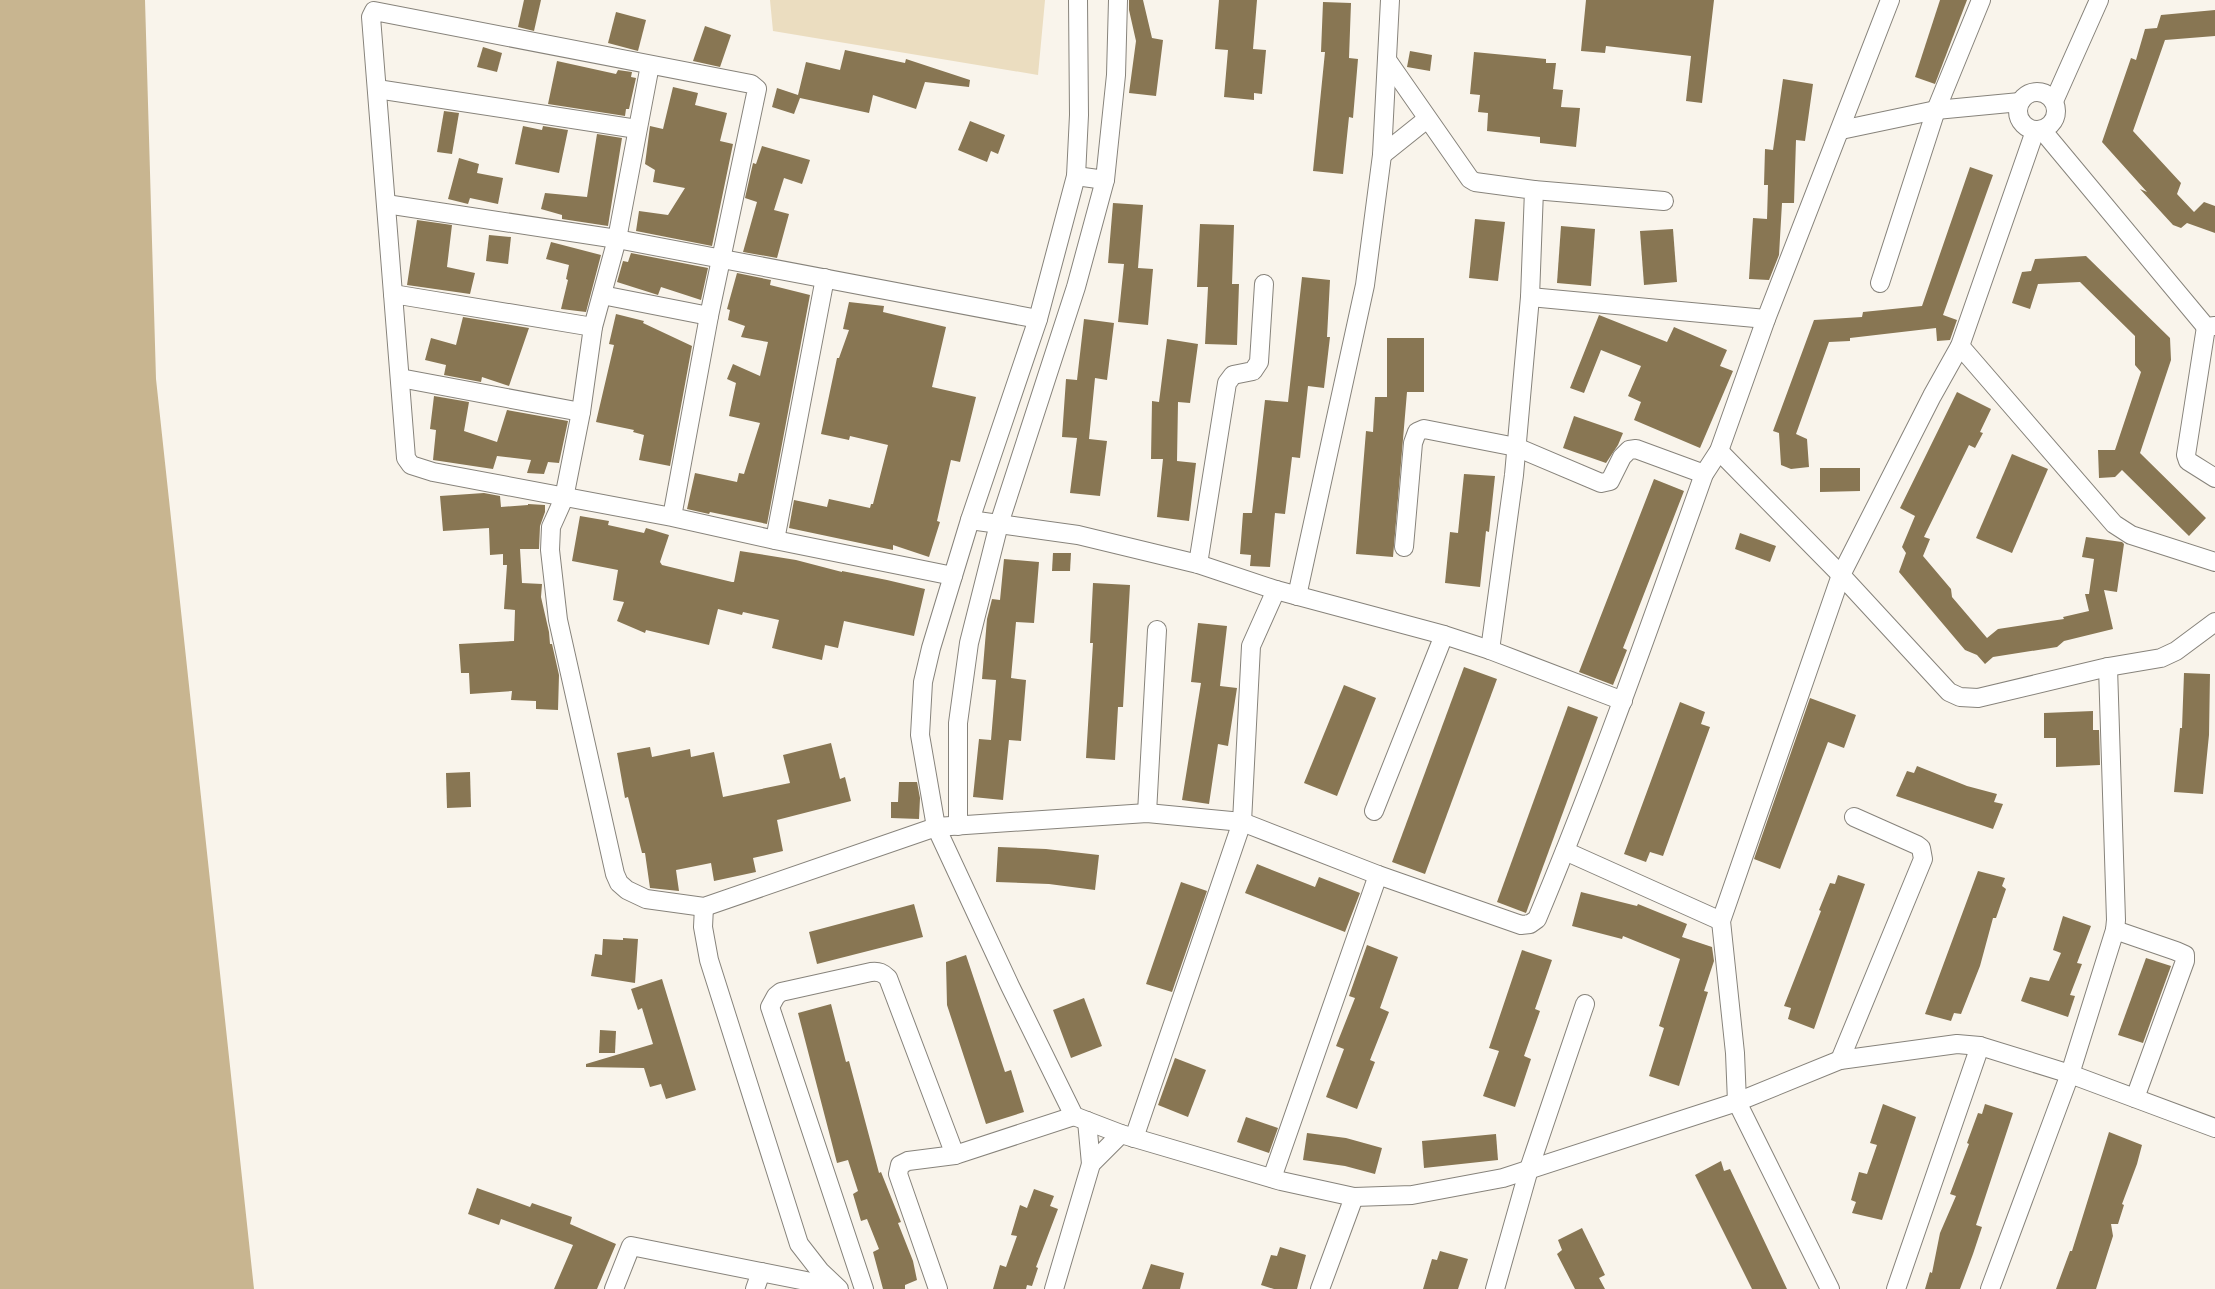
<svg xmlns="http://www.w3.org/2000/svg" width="2215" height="1289" font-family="Inter,sans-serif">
<rect width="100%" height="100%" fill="#f9f4eb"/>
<path fill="#ebddc0" d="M770,0H1045L1038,75L773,31Z"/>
<path fill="#c8b590" d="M0,0H145L156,379L254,1289H0Z"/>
<g fill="#887653">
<path d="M524,0H541L534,31L518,27Z"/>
<path d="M1129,0H1143L1152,38L1163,40L1156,96L1129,93L1136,41L1129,10Z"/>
<path d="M1219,0H1257L1253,49L1266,50L1262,94L1254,93V100L1224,97L1228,50L1215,49Z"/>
<path d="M1586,0H1714L1702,103L1686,101L1691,56L1606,46L1605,53L1581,51Z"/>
<path d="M1940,0H1967L1935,84L1915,77Z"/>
<path d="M1323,2L1351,3L1349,58L1358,59L1353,118L1349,117L1343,174L1313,171L1325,52H1321Z"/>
<path d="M2215,10V36L2165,40L2133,131L2181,183L2177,194L2194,212L2204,202L2215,206V233L2187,223L2181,228L2173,225L2140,189L2147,192L2102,142L2131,58L2136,60L2145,29L2157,28L2161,15Z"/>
<path d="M616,12L646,20L638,51L608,43Z"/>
<path d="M705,26L731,35L720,67L693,61Z"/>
<path d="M483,47L502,53L497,72L477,67Z"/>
<path d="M845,50L905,63L906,59L970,80L969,87L925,82L916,109L873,95L869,113L800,98L794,114L772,107L777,88L798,95L806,62L840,70Z"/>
<path d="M1410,51L1432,55L1430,71L1407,67Z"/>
<path d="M1474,52L1546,59V63H1556L1553,89L1563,90L1561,107L1580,108L1576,147L1540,143V137L1487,131L1488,113L1478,112L1480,95L1470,94Z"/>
<path d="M557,61L616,74L618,70L632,72L631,77L636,78L629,109H626L625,116L548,104Z"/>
<path d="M1783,79L1813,84L1805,141L1796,140L1794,203H1782L1779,255L1769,280L1749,279L1753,218L1767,219L1768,185H1764L1765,149L1773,150Z"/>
<path d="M673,87L698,93L695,105L727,113L720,141L733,144L712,246L636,231L639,211L668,215L685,188L653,182L655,170L645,164L650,126L663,129Z"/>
<path d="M444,111L459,113L452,154L437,152Z"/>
<path d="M970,121L1005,135L998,154L991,151L987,162L958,150Z"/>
<path d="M523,126L542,130L543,126L568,130L559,173L515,164Z"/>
<path d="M597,134L622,138L608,226L562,219V215L541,209L545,193L587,197Z"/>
<path d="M762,146L810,160L802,184L784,178L774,210L789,214L777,258L743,252L757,202L745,198L753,163L756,164Z"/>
<path d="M459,158L479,164L477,173L503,178L498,204L470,198L468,204L448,199Z"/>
<path d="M1970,167L1993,175L1943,315L1957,320L1950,340L1937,341L1936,328L1850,338V341L1829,342L1796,434L1807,439L1809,467L1791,469L1781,465L1779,433L1773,431L1814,320L1862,317L1863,312L1922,306Z"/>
<path d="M1113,203L1143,205L1138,268L1153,269L1148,325L1118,322L1124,264L1108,263Z"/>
<path d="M1475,219L1505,222L1498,281L1469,278Z"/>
<path d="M417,220L452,225L447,267L475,273L470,294L407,285Z"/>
<path d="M1200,224L1234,225L1232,284H1239L1237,345L1205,344L1208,287H1197Z"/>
<path d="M1561,226L1595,229L1591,286L1557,283Z"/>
<path d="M1673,229L1677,282L1644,285L1640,231Z"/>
<path d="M489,235L511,237L508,264L486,261Z"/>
<path d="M551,242L601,255L586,312L561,309L568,280L566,279L569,265L546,259Z"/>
<path d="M631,253L708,268L701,300L661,287L658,295L617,282L623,261L628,262Z"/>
<path d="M2086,256L2170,338L2171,360L2140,453L2206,518L2189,536L2122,470L2115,477L2099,478L2098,450H2115L2141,372L2135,365V336L2080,282L2038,284L2030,309L2012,303L2022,272L2031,271L2035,259Z"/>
<path d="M737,273L771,280L770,285L810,295L767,524L710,512L709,514L687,509L695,473L737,482L739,473L744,474L760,423L729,416L736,383L727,379L733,364L760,376L768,342L741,337L745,326L728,320L730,310L727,309Z"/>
<path d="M1302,277L1330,280L1327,337H1330L1324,388L1308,386L1300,458L1292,457L1285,514L1275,513L1270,567L1250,566L1251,555L1240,554L1243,513H1252L1265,400L1288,402Z"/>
<path d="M849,302L884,306L883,312L946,327L932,387L976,397L960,462L951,460L937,521L940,522L929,557L893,545V550L789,528L794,500L827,507L829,499L870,508L871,504H873L888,445L850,436L849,440L821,434L837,358H839L849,330L843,329Z"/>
<path d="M616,314L644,321L643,323L692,346L670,466L639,460L644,435L633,432L634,430L596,422L614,345L609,344Z"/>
<path d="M1599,315L1667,342L1674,327L1727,350L1720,366L1733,371L1700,448L1634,420L1641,402L1628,396L1641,366L1601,350L1584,393L1570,388Z"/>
<path d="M463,317L529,328L509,386L482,377L481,382L444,375L446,365L425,360L431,338L456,345Z"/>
<path d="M1084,319L1114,323L1107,380L1095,378L1089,439L1107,441L1100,496L1070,493L1077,438L1062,437L1066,379L1077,380Z"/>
<path d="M1387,338H1424V392H1407L1393,557L1356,554L1366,431L1373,432L1375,397H1387Z"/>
<path d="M1167,339L1198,344L1190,403L1178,402L1177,461L1196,463L1189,521L1157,517L1163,459H1151L1152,401L1159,402Z"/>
<path d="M1957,392L1991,409L1980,432L1983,433L1975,448L1969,445L1924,537L1930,539L1923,556L1951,589L1952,597L1987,638L1998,629L2064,619L2063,617L2089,611L2085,594H2089L2094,559L2082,557L2086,537L2122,542L2124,544L2117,592L2104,590L2113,629L2064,641L2057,647L1993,657L1985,664L1977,655L1965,650L1899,572L1906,553L1902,547L1915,516L1900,508Z"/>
<path d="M434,396L469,402L464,431L497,442L507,410L568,421L559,463L548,462L544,474L527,473L531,460L497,456L493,469L433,460L436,430L430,429Z"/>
<path d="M1574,416L1623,433L1618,445L1606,463L1563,448Z"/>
<path d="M2012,454L2048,469L2012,553L1976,538Z"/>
<path d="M1820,468H1860V491L1820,492Z"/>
<path d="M1464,474L1495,476L1489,532L1486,531L1480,587L1445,583L1450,532L1458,533Z"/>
<path d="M1654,479L1684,491L1623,648L1627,650L1613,685L1579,672Z"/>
<path d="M484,493L500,496L501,507L528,505V504L545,505V512L540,526L539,549H520L522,583L542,584L541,597L549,632L550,644H552L559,675L558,710L536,709V701L511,700L512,691L470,694L469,673H461L459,644L514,641L515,610L504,609L507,565H503V554L490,555L489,528L443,531L440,496Z"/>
<path d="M580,516L609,521L608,525L644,533L646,528L669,535L660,562L662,565L732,582H734L740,551L796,560L842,572V571L887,580L925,589L914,636L844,621L838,648L825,645L822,660L772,648L779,620L743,612L742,615L718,609L709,645L646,630L645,633L617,621L624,602L613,600L618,570L572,561Z"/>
<path d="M1740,533L1776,546L1770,562L1735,549Z"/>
<path d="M1053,553H1071L1070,571H1052Z"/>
<path d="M1004,559L1039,562L1034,623L1016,622L1011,678L1026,680L1021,741L1009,740L1003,800L973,797L979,739L991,740L996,680L982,679L987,619L992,599L1000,600Z"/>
<path d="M1093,583L1130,585L1123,707H1118L1115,760L1086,758L1093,643H1090Z"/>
<path d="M1198,623L1227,626L1220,686L1237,688L1228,746L1218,744L1209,804L1182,800L1201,683L1191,682Z"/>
<path d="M1464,667L1497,679L1425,874L1392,862Z"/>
<path d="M2184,673L2210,674L2209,735L2203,794L2174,792L2180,728H2182Z"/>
<path d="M1344,685L1376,698L1337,796L1304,783Z"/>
<path d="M1810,698L1856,715L1844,748L1828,742L1780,869L1754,859Z"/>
<path d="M1680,702L1705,712L1701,724L1710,727L1663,856L1650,852L1646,862L1624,854Z"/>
<path d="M1568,706L1598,717L1526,913L1497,902Z"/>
<path d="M2093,711V730H2099L2100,765L2056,767V738H2044V713Z"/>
<path d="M831,743L840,779L845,777L851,801L777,820L783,851L753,858L756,872L714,881L711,863L676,870L679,891L650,888L645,853H642L628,797L625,798L617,753L650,747L652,757L690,749L691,757L714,752L723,797L790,783L783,755Z"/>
<path d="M1917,766L1967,786L1997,794L1994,802L2003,804L1993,829L1896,796L1907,771L1914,773Z"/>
<path d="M470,772L471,807L447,808L446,773Z"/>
<path d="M899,782H917L920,798L919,819L891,818V802H898Z"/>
<path d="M998,847L1046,849L1099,855L1095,890L1049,884L996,882Z"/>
<path d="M1257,864L1315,887L1319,877L1360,893L1345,932L1245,893Z"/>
<path d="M1978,871L2005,878L2002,886L2006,889L1996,918H1993L1980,966L1961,1014L1954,1013L1951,1021L1925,1014Z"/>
<path d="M1838,875L1865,884L1814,1029L1788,1019L1791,1008L1784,1006L1821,911L1819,910L1830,883L1835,884Z"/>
<path d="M1181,882L1207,891L1172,992L1146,984Z"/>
<path d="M1581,892L1637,906L1638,904L1687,924L1682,937L1712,947L1714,961L1704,991L1708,992L1679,1086L1649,1076L1664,1028L1659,1026L1680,959L1623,936L1622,939L1572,926Z"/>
<path d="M914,904L923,937L817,964L809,932Z"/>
<path d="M2063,916L2091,926L2077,963L2082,964L2070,995L2075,996L2068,1017L2021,1001L2030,977L2049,981L2061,953L2053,950Z"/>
<path d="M623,938L638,939L635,983L591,976L595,954L602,955L603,939L623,940Z"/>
<path d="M1367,945L1398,957L1380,1008L1389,1012L1370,1060L1375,1062L1357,1109L1326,1097L1344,1049L1336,1046L1355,998L1349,996Z"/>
<path d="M1522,950L1552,960L1535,1009L1540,1011L1524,1056L1531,1059L1515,1107L1483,1096L1499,1051L1489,1048Z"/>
<path d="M966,955L1005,1072L1011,1070L1024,1112L986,1124L947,1005L946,962Z"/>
<path d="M2146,958L2171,966L2143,1043L2118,1035Z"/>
<path d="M662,979L696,1090L666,1099L661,1084L650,1087L644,1068L586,1067V1064L653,1044L642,1008L638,1010L631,989Z"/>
<path d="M1084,998L1102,1046L1071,1058L1053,1010Z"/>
<path d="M831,1004L846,1062L849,1061L879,1173L881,1172L901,1222L898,1223L913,1261L917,1280L905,1285V1289H883L873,1252L879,1249L867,1219L861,1221L853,1194L858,1191L848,1160L837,1163L798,1013Z"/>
<path d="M600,1030L616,1031L615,1053H599Z"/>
<path d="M1175,1058L1206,1070L1188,1117L1158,1105Z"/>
<path d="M1883,1104L1916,1117L1882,1220L1852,1213L1856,1202L1851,1200L1859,1172L1867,1174L1877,1145L1870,1143Z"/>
<path d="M1985,1104L2013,1113L1976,1225L1982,1227L1973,1254L1960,1289H1925L1930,1272L1932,1273L1940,1233L1956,1196L1950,1194L1969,1144L1967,1143L1978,1113L1982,1114Z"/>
<path d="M1246,1117L1278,1128L1269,1153L1237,1142Z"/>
<path d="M2109,1132L2142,1145L2137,1164L2122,1204L2124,1205L2118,1224H2111L2113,1236L2096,1289H2056L2070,1251H2072Z"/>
<path d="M1307,1133L1346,1138L1382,1148L1375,1174L1345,1166L1303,1160Z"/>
<path d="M1496,1134L1498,1160L1424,1168L1422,1141Z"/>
<path d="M1721,1161L1724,1171L1730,1169L1787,1289H1752L1695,1175Z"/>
<path d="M477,1188L530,1207L532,1203L572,1217L570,1224L616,1244L597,1289H554L573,1245L501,1219L499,1225L468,1214Z"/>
<path d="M1034,1189L1054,1196L1050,1206L1058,1209L1036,1267L1038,1268L1032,1286L1027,1285L1026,1289H993L1000,1265L1006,1267L1017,1236L1011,1235L1020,1205L1027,1208Z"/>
<path d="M1582,1228L1605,1275L1599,1278L1605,1289H1575L1557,1254L1562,1250L1558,1240Z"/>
<path d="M1280,1247L1306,1255L1297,1289H1274L1261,1285L1271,1255L1277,1256Z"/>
<path d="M1440,1251L1468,1259L1458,1289H1423L1432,1259L1437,1260Z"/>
<path d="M1151,1264L1184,1273L1180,1289H1142Z"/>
</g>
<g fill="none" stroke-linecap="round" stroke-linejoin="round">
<defs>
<g id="minor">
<path d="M1078,0L1079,115L1076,176L1038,319L970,520L931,648L923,682L920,735L936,827L1010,986L1074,1116L1121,1134L1281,1181L1354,1197L1412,1195L1503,1178L1737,1102L1840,1060L1957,1044L1980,1046L2070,1074L2215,1128"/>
<path d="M1387,60L1470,179L1475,182L1534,190L1530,297L1514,475L1490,650"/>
<path d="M650,65L617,239L593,327L581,412L564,498L551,527L550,550L558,620L615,874L619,883L627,890L646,899L704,907L936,827L1147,813L1242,822L1378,875L1521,925L1530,924L1537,919C1598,773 1651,623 1704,474L1719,451L1766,319L1890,0"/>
<path d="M377,89L637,129"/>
<circle cx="2037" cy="111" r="19"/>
<path d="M2054,101L2099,0"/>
<path d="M1841,130L1936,110L2020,102"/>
<path d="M2042,130L2206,327L2215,326"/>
<path d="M1382,155L1427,119"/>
<path d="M1076,176L1105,180L1116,75L1118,0"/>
<path d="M1534,190L1664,201"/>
<path d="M386,204L617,239L1038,319"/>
<path d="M1880,283L1936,110L1981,0"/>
<path d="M393,294L593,327"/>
<path d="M602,295L709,316"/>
<path d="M1530,297L1766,319"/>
<path d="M2206,327L2186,455L2188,461L2215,478"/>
<path d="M1960,346L2114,524L2131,535L2215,562"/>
<path d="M400,378L581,412"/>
<path d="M1719,451L1841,575L1949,692L1960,697L1978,698L2108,667L2161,658L2176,651L2215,622"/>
<path d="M672,517L709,316L757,89L751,84L374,11L371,17L406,458L411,465L433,472L672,517L775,540L953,576"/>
<path d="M970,520L1078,535L1198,564L1276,590L1444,635L1490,650L1623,701"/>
<path d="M775,540L825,278"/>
<path d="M1404,547L1413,443L1417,432L1424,429L1516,447L1601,483L1610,481L1622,457L1629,450L1636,449L1704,474"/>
<path d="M1198,564L1227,383L1233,375L1253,371L1259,362L1264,284"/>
<path d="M1297,596L1365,285L1382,155L1390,0"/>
<path d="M1374,811L1444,635"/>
<path d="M1147,813L1157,630"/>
<path d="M958,826V723L969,643L999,524L1076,287L1105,180"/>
<path d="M1565,851L1721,921"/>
<path d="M704,907L703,927L709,960L799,1244L820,1271L839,1289"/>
<path d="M2115,930L2176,951L2185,955V961L2135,1098"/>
<path d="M1840,1060L1923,859L1921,848L1917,845L1854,817"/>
<path d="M1087,1121L1091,1164"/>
<path d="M1134,1138L1242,822L1251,646L1276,590"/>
<path d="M1272,1178L1378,875"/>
<path d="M614,1289L631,1246L836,1287"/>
<path d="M755,1289L761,1272"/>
<path d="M864,1289L770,1007L776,996L781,992L871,972C879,971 883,973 888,978L955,1155"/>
<path d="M938,1289L898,1174L900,1165L908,1161L955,1155L1074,1116"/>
<path d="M1054,1289L1091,1164L1121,1134"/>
<path d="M1320,1289L1354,1197"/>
<path d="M1495,1289L1529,1169L1585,1004"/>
<path d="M1830,1289L1737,1102L1735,1053L1721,921L1841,575L1932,396L1960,346L2035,131"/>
<path d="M1896,1289L1980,1046"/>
<path d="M1990,1289L2070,1074L2115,930L2116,920L2108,667"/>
</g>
</defs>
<use href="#minor" stroke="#87837b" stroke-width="20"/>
<use href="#minor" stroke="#fff" stroke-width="18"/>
</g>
</svg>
